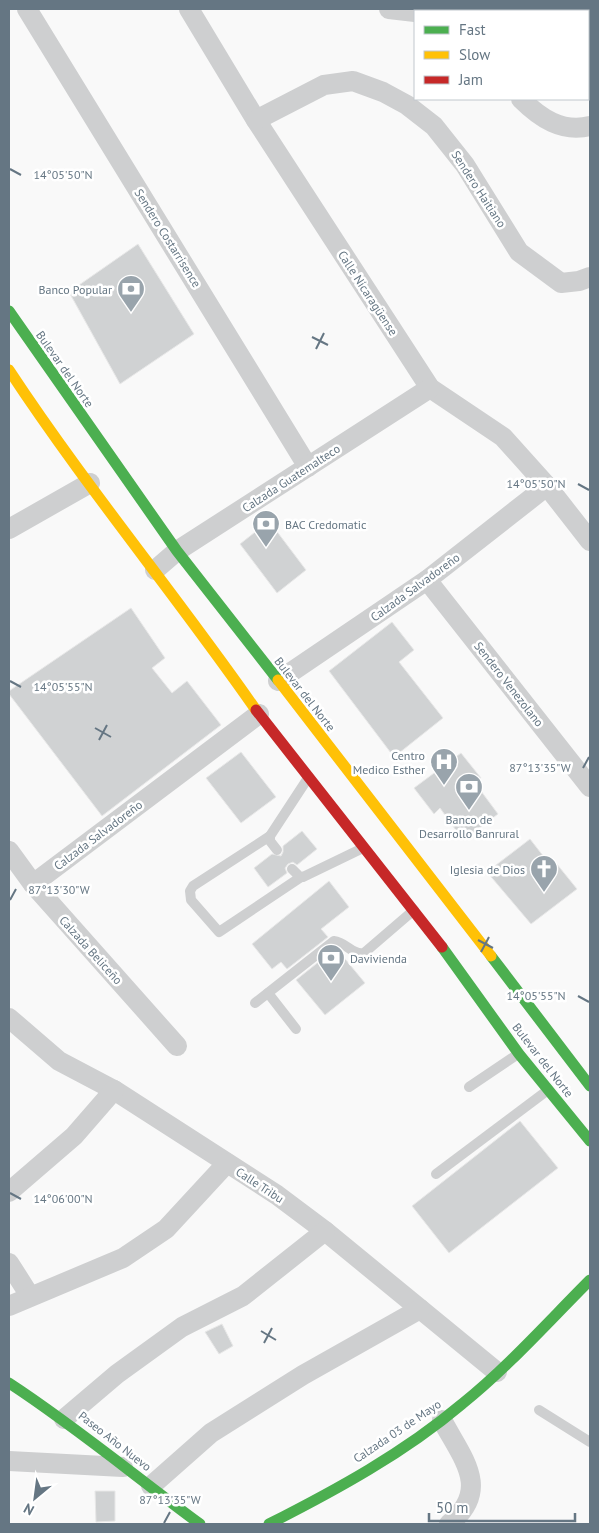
<svg xmlns="http://www.w3.org/2000/svg" width="599" height="1533" font-family="'PT Sans',sans-serif">
<rect width="100%" height="100%" fill="#f9f9f9"/>
<g fill="#d0d2d3" stroke="#e8e8e8">
<path d="M138,244L194,334L120,384L69,292Z"/>
<path d="M269,521L306,570L277,593L240,544Z"/>
<path d="M131,608L165,658L152,668L172,693L187,681L221,725L102,816L9,694V691Z"/>
<path d="M392,622L414,650L399,662L443,718L394,757L329,671Z"/>
<path d="M241,752L276,797L241,823L206,778Z"/>
<path d="M461,753L481,778L475,783L498,814L463,840L440,808L434,814L414,788Z"/>
<path d="M302,831L317,849L297,865L293,862L288,864L285,868L287,873L268,887L254,868L272,854L281,856L283,852V846Z"/>
<path d="M530,839L551,866L556,863L577,889L531,924L487,872Z"/>
<path d="M329,881L349,907L321,929L328,937L287,969L281,962L272,969L252,944Z"/>
<path d="M336,948L365,983L325,1015L296,980Z"/>
<path d="M520,1121L558,1168L449,1253L412,1206Z"/>
<path d="M222,1324L233,1346L219,1354L205,1332Z"/>
<path d="M95,1491H115V1521L96,1522Z"/>
</g>
<g fill="none" stroke-linecap="round" stroke-linejoin="round">
<g stroke="#cecfd0" stroke-width="10">
<path d="M270,836L193,886L190,891L191,900L219,932L301,877"/>
<path d="M277,850L270,841V836L308,778"/>
<path d="M292,869L299,876L303,877L363,848"/>
<path d="M268,993L296,1029"/>
<path d="M255,1003L334,941C346,942 353,956 364,953L414,910"/>
<path d="M469,1087L518,1054"/>
<path d="M436,1174L548,1090"/>
<path d="M539,1410L590,1442"/>
</g>
<g stroke="#cecfd0" stroke-width="20">
<path d="M27,9L308,467"/>
<path d="M189,9L256,120L430,388L503,437L547,486L590,541"/>
<path d="M389,9L415,12"/>
<path d="M521,99C540,118 562,133 590,126"/>
<path d="M256,120L324,85L353,81L383,92L407,105L434,126L465,165L519,252L561,283L579,281L590,277"/>
<path d="M9,529L90,483"/>
<path d="M155,570L177,551L430,388"/>
<path d="M427,580L590,787"/>
<path d="M278,681L427,580L547,486"/>
<path d="M9,851L33,884L177,1046"/>
<path d="M33,884L259,714"/>
<path d="M9,1018L59,1061L114,1090L277,1195L325,1231L497,1372"/>
<path d="M9,1192L74,1136L114,1090"/>
<path d="M9,1263L30,1296"/>
<path d="M9,1306L123,1258L166,1229L227,1163"/>
<path d="M64,1419L117,1374L182,1327L243,1296L325,1231"/>
<path d="M442,1420C462,1458 492,1489 449,1524"/>
<path d="M9,1461L123,1467"/>
<path d="M151,1486L211,1433L303,1375L420,1309"/>
</g>
<g stroke="#4caf50" stroke-width="11">
<path d="M9,311L177,551L278,680"/>
<path d="M442,947L519,1054L590,1141"/>
<path d="M491,956L590,1086"/>
<path d="M9,1383C75,1426 136,1477 200,1524"/>
<path d="M269,1524C336,1490 404,1453 462,1404C508,1367 548,1322 590,1280"/>
</g>
<g stroke="#ffc107" stroke-width="11">
<path d="M9,370C86,487 176,595 256,710"/>
<path d="M278,680L491,956"/>
</g>
<path stroke="#c62828" stroke-width="11" d="M256,710L442,947"/>
</g>
<path fill="none" stroke="#657683" stroke-width="2" d="M10,169L21,175M312,337L328,345M316,349L324,333M578,484L589,490M10,681L21,687M95,728L111,737M99,740L107,725M583,768L589,757M10,900L16,889M478,940L493,948M481,952L489,937M578,996L589,1002M10,1193L21,1199M261,1331L276,1340M264,1343L272,1328M164,1523L170,1512"/>
<defs>
<symbol id="bank-pin" viewBox="-11 -11 22 30"><path d="M0 17L-7.5 6A9.5 9.5 0 1 1 7.5 6Z" fill="#99a4ac" stroke="#fff"/><path d="M-6-4H6V4H-6ZM0-2.3a2.3 2.3 0 1 0 0 4.6a2.3 2.3 0 1 0 0-4.6Z" fill="#fff"/></symbol>
<symbol id="hospital-pin" viewBox="-11 -11 22 30"><path d="M0 17L-7.5 6A9.5 9.5 0 1 1 7.5 6Z" fill="#99a4ac" stroke="#fff"/><path d="M-5-5h3v3.5h4V-5h3V5h-3V1.5h-4V5h-3Z" fill="#fff"/></symbol>
<symbol id="church-pin" viewBox="-11 -11 22 30"><path d="M0 17L-7.5 6A9.5 9.5 0 1 1 7.5 6Z" fill="#99a4ac" stroke="#fff"/><path d="M-1.2-6h2.4v3.5h3.3v2.4h-3.3V6h-2.4V-.1h-3.3v-2.4h3.3Z" fill="#fff"/></symbol>
</defs>
<g fill-rule="evenodd">
<use href="#bank-pin" x="115" y="273" width="32" height="43"/>
<use href="#bank-pin" x="250" y="508" width="32" height="43"/>
<use href="#hospital-pin" x="428" y="746" width="32" height="43"/>
<use href="#bank-pin" x="453" y="771" width="32" height="43"/>
<use href="#church-pin" x="528" y="853" width="32" height="43"/>
<use href="#bank-pin" x="315" y="942" width="32" height="43"/>
</g>
<g text-anchor="middle" dominant-baseline="central" stroke-width="5" stroke-linejoin="round" paint-order="stroke">
<g font-size="12" fill="#657683" stroke="#fff">
<text transform="translate(479 189) rotate(57)">Sendero Haitiano</text>
<text transform="translate(168 238) rotate(58)">Sendero Costarrisence</text>
<text transform="translate(368 293) rotate(57)">Calle Nicaragüense</text>
<text transform="translate(65 369) rotate(55)">Bulevar del Norte</text>
<text transform="translate(291 478) rotate(-33)">Calzada Guatemalteco</text>
<text transform="translate(415 587) rotate(-36)">Calzada Salvadoreño</text>
<text transform="translate(509 684) rotate(52)">Sendero Venezolano</text>
<text transform="translate(305 694) rotate(52)">Bulevar del Norte</text>
<text transform="translate(98 835) rotate(-37)">Calzada Salvadoreño</text>
<text transform="translate(91 950) rotate(48)">Calzada Beliceño</text>
<text transform="translate(543 1060) rotate(52)">Bulevar del Norte</text>
<text transform="translate(260 1185) rotate(33)">Calle Tribu</text>
<text transform="translate(397 1431) rotate(-34)">Calzada 03 de Mayo</text>
<text transform="translate(115 1441) rotate(38)">Paseo Año Nuevo</text>
</g>
<g font-size="12" fill="#657683" stroke="#fff" text-anchor="end">
<text x="112" y="289">Banco Popular</text>
<text x="285" y="524" text-anchor="start">BAC Credomatic</text>
<text x="425" y="755">Centro<tspan x="425" dy="14">Medico Esther</tspan></text>
<text x="469" y="819" text-anchor="middle">Banco de<tspan x="469" dy="14">Desarrollo Banrural</tspan></text>
<text x="525" y="869">Iglesia de Dios</text>
<text x="350" y="958" text-anchor="start">Davivienda</text>
</g>
</g>
<g font-size="12" text-anchor="middle" fill="#657683" stroke="#fff" stroke-width="5" stroke-linejoin="round" paint-order="stroke">
<text x="63" y="179">14°05'50"N</text>
<text x="536" y="488">14°05'50"N</text>
<text x="63" y="691">14°05'55"N</text>
<text x="540" y="772">87°13'35"W</text>
<text x="59" y="894">87°13'30"W</text>
<text x="536" y="1000">14°05'55"N</text>
<text x="63" y="1203">14°06'00"N</text>
<text x="170" y="1504">87°13'35"W</text>
</g>
<rect width="599" height="1533" fill="none" stroke="#657683" stroke-width="20"/>
<rect x="414" y="10" width="175" height="90" fill="#ffffff" stroke="#c1c8cd"/>
<rect x="424" y="26" width="25" height="8" fill="#4caf50" stroke="#c1c8cd"/>
<text x="459" y="35" font-size="15" fill="#657683">Fast</text>
<rect x="424" y="51" width="25" height="8" fill="#ffc107" stroke="#c1c8cd"/>
<text x="459" y="60" font-size="15" fill="#657683">Slow</text>
<rect x="424" y="76" width="25" height="8" fill="#c62828" stroke="#c1c8cd"/>
<text x="459" y="85" font-size="15" fill="#657683">Jam</text>
<g transform="translate(35 1498) rotate(209)" stroke="#ffffff" stroke-width="4" paint-order="stroke">
<path d="M0-4L9 19L0 12L-9 19Z" fill="#657683"/>
<text y="-8" font-size="14" font-weight="bold" text-anchor="middle" fill="#657683">N</text>
</g>
<path d="M429 1513v8h146v-8" fill="none" stroke="#657683" stroke-width="2.5"/>
<text x="436" y="1513" font-size="15" fill="#657683" stroke="#ffffff" stroke-width="4" paint-order="stroke">50 m</text>
</svg>
